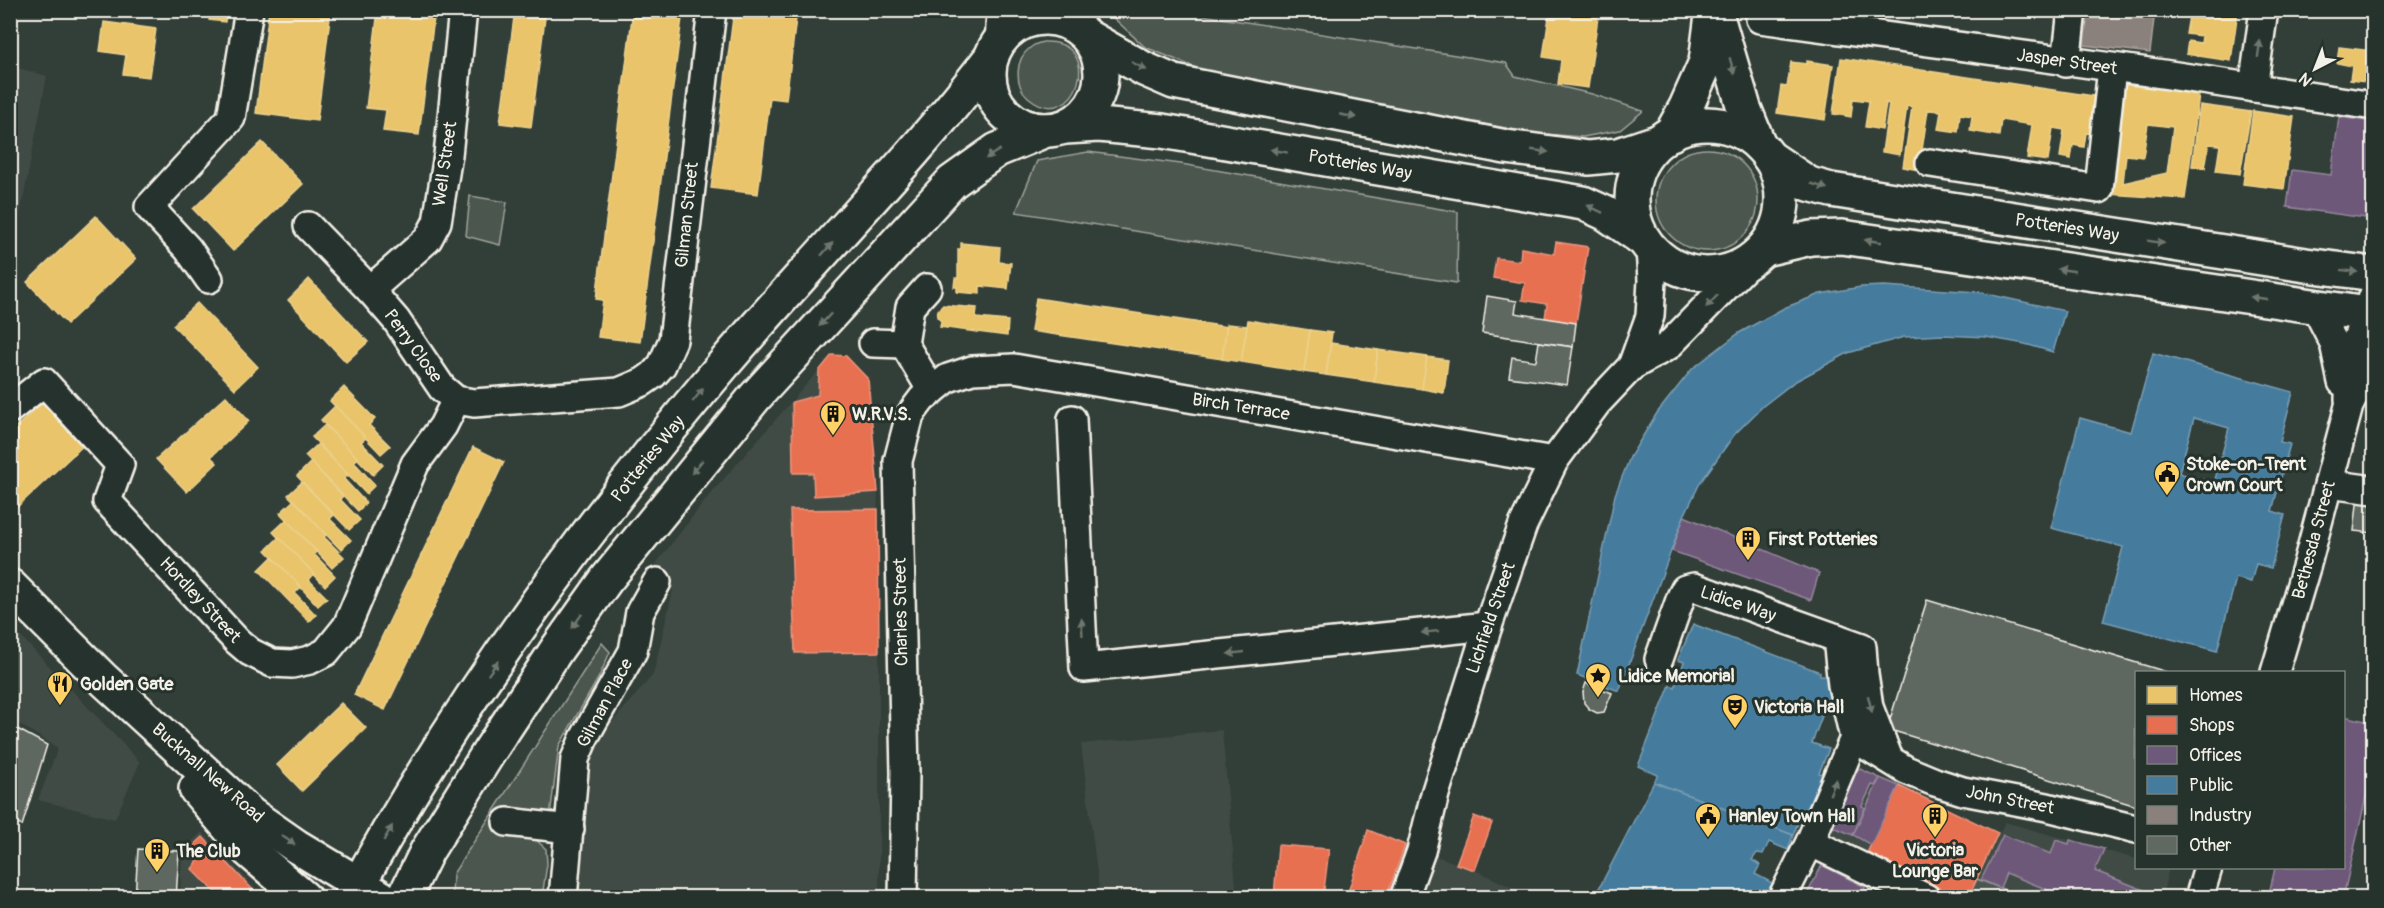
<svg xmlns="http://www.w3.org/2000/svg" width="2384" height="908" font-family="Pangolin,sans-serif">
<rect width="100%" height="100%" fill="#323e38"/>
<filter id="ink" filterUnits="userSpaceOnUse"><feTurbulence type="fractalNoise" baseFrequency=".0167" numOctaves="2"/><feDisplacementMap in="SourceGraphic" scale="12" xChannelSelector="R" yChannelSelector="G"/><feConvolveMatrix kernelMatrix="1 2 1 2 8 2 1 2 1" color-interpolation-filters="sRGB"/></filter>
<g filter="url(#ink)">
<g fill="#404b44">
<path d="M11,66L47,76L11,262L10,66Z"/>
<path d="M832,355L846,356L868,379L878,479L876,616L879,652V897L567,898L586,752L653,675L673,590L657,582L648,574L708,497Z"/>
<path d="M10,625L140,762L115,819L38,800L58,748L11,719Z"/>
<path d="M1222,730L1237,897H1100L1081,744Z"/>
<path d="M1858,768L1899,786L1867,853L1827,834Z"/>
<path d="M2005,822L2136,859V868H2169L2162,897H2023L1977,879Z"/>
<path d="M202,832L263,897L180,898L182,851Z"/>
<path d="M1405,845L1475,870L1533,897L1386,898Z"/>
</g>
<g fill="#4c564f" stroke="#a0a49c" stroke-width="1.5">
<path d="M1106,11H1176L1506,63L1515,76L1592,94L1643,111L1620,130L1583,137L1532,133L1206,72L1145,47Z"/>
<path d="M1043,42C1108,39 1076,137 1028,97C1014,85 1015,59 1030,48C1033,45 1039,43 1043,42Z"/>
<circle cx="1707" cy="200" r="51"/>
<path d="M1088,152L1181,164L1458,212L1457,283L1016,212L1037,161Z"/>
<path d="M470,196L507,202L500,245L466,236Z"/>
<path d="M602,643L610,652L599,677L559,746L550,816L531,835L546,849L547,864L542,897L452,898L453,874Z"/>
<path d="M1977,879L2023,897L1968,898Z"/>
</g>
<g fill="#e9c46a" stroke="#ecd290" stroke-width="1.5" fill-rule="evenodd">
<path d="M211,10H226L225,22L209,20Z"/>
<path d="M269,10H331L317,121L256,113Z"/>
<path d="M378,10H435L419,135L383,131L386,110L366,108Z"/>
<path d="M515,10H546L531,127L500,123Z"/>
<path d="M633,10H683L640,342L598,337L603,300L596,299Z"/>
<path d="M734,10H797L786,100L770,98L758,194L711,188Z"/>
<path d="M1550,10H1599L1588,88L1558,84L1561,60L1543,57Z"/>
<path d="M2190,10H2238L2231,61L2186,54L2188,41L2201,43L2202,36L2186,34Z"/>
<path d="M2297,10H2327V14Z"/>
<path d="M104,22L156,29L149,77L123,74L126,55L100,51Z"/>
<path d="M2339,47L2373,51L2374,49V83L2350,80L2352,66L2337,63Z"/>
<path d="M1841,58L2100,97L2095,134L2086,133L2084,147L2073,145L2071,159L2060,157L2064,130L2053,128L2048,161L2027,158L2032,125L2001,120L1999,136L1970,131L1972,116L1960,114L1958,132L1938,129L1941,111L1928,110L1919,170L1903,167L1912,107L1907,106L1900,155L1882,152L1889,104L1886,103L1882,130L1865,127L1869,101L1853,99L1851,117L1833,114Z"/>
<path d="M1807,61L1833,65L1825,120L1777,113L1781,86L1787,87L1791,62L1807,64Z"/>
<path d="M2114,83L2199,95L2185,199L2107,194ZM2148,124L2173,127L2167,173L2123,183L2126,155L2143,157Z"/>
<path d="M2200,105L2251,112L2240,174L2216,171L2220,145L2209,144L2205,168L2192,166Z"/>
<path d="M2253,111L2294,117L2284,189L2243,184Z"/>
<path d="M262,142L303,184L233,251L193,209Z"/>
<path d="M96,216L136,259L67,324L27,282Z"/>
<path d="M961,243L1000,247L999,262L1011,263L1008,289L980,286V294L957,292V287H954L955,278H958V249H961Z"/>
<path d="M309,279L368,342L346,362L288,300Z"/>
<path d="M1036,298L1227,327L1222,359L1031,331Z"/>
<path d="M197,303L258,367L235,389L173,325Z"/>
<path d="M943,305L977,308L976,318L1008,321L1007,336L940,327L941,321L937,317L938,310Z"/>
<path d="M1248,320L1310,330L1304,372L1241,362Z"/>
<path d="M1227,324L1247,326L1241,362L1222,359Z"/>
<path d="M1310,330L1332,333L1326,375L1304,372Z"/>
<path d="M1331,343L1378,350L1374,382L1326,375Z"/>
<path d="M1378,350L1427,357L1422,389L1374,382Z"/>
<path d="M1427,357L1448,360L1444,393L1422,389Z"/>
<path d="M344,387L375,419L369,425L390,446L381,454L330,401Z"/>
<path d="M226,396L249,421L211,457L217,463L187,492L156,459Z"/>
<path d="M48,398L88,441L17,507L10,501V432Z"/>
<path d="M335,406L366,438L361,442L383,465L373,475L321,420Z"/>
<path d="M325,425L358,458L354,462L375,485L366,494L312,437Z"/>
<path d="M318,444L348,475L344,479L366,503L358,511L305,456Z"/>
<path d="M473,447L504,462L385,710L354,695Z"/>
<path d="M311,462L343,496L340,499L360,520L349,530L297,476Z"/>
<path d="M302,482L334,515L330,519L351,540L341,550L288,495Z"/>
<path d="M294,500L326,535L324,537L344,557L332,568L280,513Z"/>
<path d="M286,520L317,552L314,554L335,576L325,586L273,532Z"/>
<path d="M279,537L314,574L309,580L327,598L318,606L266,550Z"/>
<path d="M272,557L301,587L295,593L316,615L309,622L259,570Z"/>
<path d="M341,703L366,728L302,791L277,765Z"/>
</g>
<g fill="#e76f51" stroke="#eb967e" stroke-width="1.5">
<path d="M1556,242L1588,247L1576,323L1545,318L1547,304L1522,300L1525,283L1493,278L1496,258L1520,261L1521,248L1554,254Z"/>
<path d="M832,355L846,356L868,379L878,492L814,496L813,473H793L792,402L818,395L819,371Z"/>
<path d="M878,509L879,652L795,653L790,510Z"/>
<path d="M1899,786L1998,833L1968,898H1960L1867,853Z"/>
<path d="M1474,816L1492,823L1475,870L1456,864Z"/>
<path d="M1368,830L1405,845L1386,898H1346Z"/>
<path d="M203,837L252,889L243,898H221L192,869L198,861L192,856L193,846Z"/>
<path d="M1278,845L1329,849L1323,898H1274Z"/>
<path d="M252,889L260,898H243Z"/>
</g>
<g fill="#6d597a" stroke="#96879b" stroke-width="1.5">
<path d="M2339,117L2374,122L2371,155L2374,156V184H2370L2365,218L2287,207L2292,170L2331,175Z"/>
<path d="M1684,516L1819,573L1811,600L1672,551Z"/>
<path d="M2344,716L2374,723V762L2343,898H2268L2275,868H2344Z"/>
<path d="M1858,768L1880,778L1875,786L1872,785L1862,806L1865,808L1853,835L1831,826Z"/>
<path d="M1880,778L1899,786L1871,845L1853,835Z"/>
<path d="M2003,835L2051,854L2056,840L2069,844L2070,840L2104,849L2095,871L2157,895L2156,898H2068L2006,873L2000,888L1981,880Z"/>
<path d="M1822,865L1865,887L1864,889L1881,898H1805Z"/>
</g>
<g fill="#457b9d" stroke="#7a9eb4" stroke-width="1.5" fill-rule="evenodd">
<path d="M1884,286L1978,292L2065,311L2053,352L2025,344L1986,337L1943,335L1904,337L1848,353L1794,382L1763,406L1734,435L1700,483L1684,516L1619,691L1577,675L1615,495L1630,457L1657,413L1692,369L1739,333L1784,308L1820,294L1861,287Z"/>
<path d="M2153,353L2293,392L2280,442L2290,444L2272,511L2285,515L2271,568L2256,564L2251,582L2236,578L2217,651L2103,621L2123,547L2051,528L2080,418L2131,432ZM2194,418L2229,428L2214,483L2179,473Z"/>
<path d="M1693,624L1820,672V675L1831,679L1834,684L1812,743L1829,749L1819,773L1825,775L1808,815L1802,813L1793,835L1654,782L1658,775L1638,766L1670,685L1675,687L1684,662L1678,660Z"/>
<path d="M1654,782L1793,835L1788,850L1769,842L1763,854L1757,853L1752,860L1760,865L1755,874L1774,884L1766,898H1594Z"/>
</g>
<path fill="#8a817c" stroke="#aaa39c" stroke-width="1.5" d="M2088,10H2155L2150,53L2084,45Z"/>
<g fill="#5f6861" stroke="#f4f1e8" stroke-width="1.5">
<path d="M1487,296L1517,301L1515,313L1576,323L1573,347L1482,333Z"/>
<path d="M1539,342L1573,347L1567,385L1509,377L1512,357L1536,361Z"/>
<path d="M2358,496L2374,498V533L2354,531Z"/>
<path d="M1927,600L2167,672H2136V806L1887,729Z"/>
<path d="M1586,683L1612,693L1604,712L1597,713L1589,709L1584,703L1583,692Z"/>
<path d="M10,725L47,745L22,826L10,820Z"/>
<path d="M138,849L179,851L176,898H135Z"/>
</g>
<g fill="none" stroke-linecap="round" stroke-linejoin="round">
<defs>
<g id="minor">
<path d="M1068,10L1083,32"/>
<path d="M1760,19L2163,74L2374,106"/>
<path d="M999,44L1001,10"/>
<path d="M2066,63L2072,10"/>
<path d="M2253,88L2264,10"/>
<path d="M1930,163L2099,189L2112,68"/>
<path d="M308,226L370,290L396,320L442,388L456,400L474,403L619,392L643,382L653,375L662,365L673,340L712,10"/>
<path d="M209,279L188,249L149,207L231,118L249,10"/>
<path d="M927,288L910,307L904,344L932,391"/>
<path d="M370,290L428,239L437,222L448,155L463,10"/>
<path d="M2316,308L2334,343L2342,382"/>
<path d="M873,343L904,344"/>
<path d="M1632,366L1650,316L1652,280L1650,248"/>
<path d="M2349,399L2350,362L2354,346L2374,294"/>
<path d="M10,409L44,382L120,465L107,501L237,641L250,652L272,663L292,664L310,660L326,652L347,626L415,464L443,426L456,400"/>
<path d="M1072,419L1084,668L1488,626"/>
<path d="M2329,484L2374,490"/>
<path d="M1837,638L1842,685L1854,738L1906,770L1935,782L1963,791L2047,807L2136,829"/>
<path d="M1659,659L1681,597L1685,589L1694,587L1862,647L1864,674L1869,707L1889,759"/>
<path d="M2275,672L2307,564L2349,406L2374,357"/>
<path d="M507,822L570,829"/>
<path d="M1810,842L1926,898"/>
<path d="M563,898L575,759L584,738L633,651L640,612L657,582"/>
<path d="M903,898L905,773L898,461L910,415L922,399L932,391L948,378L972,370L1014,368L1554,461"/>
<path d="M1404,898L1421,851L1435,794L1488,626L1523,525L1554,461L1597,403L1632,366L1668,346L1752,260"/>
<path d="M1782,898L1810,842L1854,738"/>
<path d="M2199,898L2208,868"/>
</g>
<g id="major">
<path d="M1769,157L1809,184L1831,190L2306,265L2374,274"/>
<path d="M1764,249L1811,238L1842,237L2374,315"/>
<path d="M10,586L102,678L250,814L296,846L382,898"/>
<path d="M196,789L248,850L304,898"/>
</g>
<g id="highway">
<path d="M1715,10L1744,108L1759,145"/>
<circle cx="1045" cy="74" r="56"/>
<path d="M1088,37L1144,69L1174,82L1506,147L1588,158L1618,155L1660,141"/>
<circle cx="1707" cy="199" r="75"/>
<path d="M1065,127L1099,125L1162,131L1583,203L1605,213L1644,240"/>
<path d="M1671,134L1686,107L1706,62L1712,15"/>
<path d="M351,898C454,708 583,530 723,365C811,261 909,165 992,56"/>
<path d="M404,898L427,851L489,752L557,649L606,580L755,397L952,182L997,150L1046,130"/>
</g>
</defs>
<use href="#minor" stroke="#f4f1e8" stroke-width="32"/>
<use href="#major" stroke="#f4f1e8" stroke-width="38"/>
<use href="#highway" stroke="#f4f1e8" stroke-width="38"/>
<use href="#minor" stroke="#26332d" stroke-width="27"/>
<use href="#major" stroke="#26332d" stroke-width="33"/>
<use href="#highway" stroke="#26332d" stroke-width="33"/>
</g>
<defs><path id="oneway-solid" d="M-6-.8H1V-3.2L6.5 0L1 3.2V.8H-6Z" transform="scale(1.5)"/></defs>
<g fill="#6e766e">
<use href="#oneway-solid" transform="translate(2259 49) rotate(-82)"/>
<use href="#oneway-solid" transform="translate(1139 66) rotate(28)"/>
<use href="#oneway-solid" transform="translate(1732 66) rotate(74)"/>
<use href="#oneway-solid" transform="translate(1348 116) rotate(11)"/>
<use href="#oneway-solid" transform="translate(1279 151) rotate(-170)"/>
<use href="#oneway-solid" transform="translate(1540 151) rotate(8)"/>
<use href="#oneway-solid" transform="translate(993 154) rotate(148)"/>
<use href="#oneway-solid" transform="translate(1819 186) rotate(17)"/>
<use href="#oneway-solid" transform="translate(1595 209) rotate(-154)"/>
<use href="#oneway-solid" transform="translate(1873 241) rotate(-172)"/>
<use href="#oneway-solid" transform="translate(2156 242) rotate(9)"/>
<use href="#oneway-solid" transform="translate(827 249) rotate(-48)"/>
<use href="#oneway-solid" transform="translate(2066 270) rotate(-172)"/>
<use href="#oneway-solid" transform="translate(2349 271) rotate(7)"/>
<use href="#oneway-solid" transform="translate(2259 298) rotate(-172)"/>
<use href="#oneway-solid" transform="translate(1712 301) rotate(134)"/>
<use href="#oneway-solid" transform="translate(825 320) rotate(133)"/>
<use href="#oneway-solid" transform="translate(698 395) rotate(-51)"/>
<use href="#oneway-solid" transform="translate(697 467) rotate(129)"/>
<use href="#oneway-solid" transform="translate(577 621) rotate(125)"/>
<use href="#oneway-solid" transform="translate(1082 627) rotate(-93)"/>
<use href="#oneway-solid" transform="translate(1430 632) rotate(174)"/>
<use href="#oneway-solid" transform="translate(1236 653) rotate(174)"/>
<use href="#oneway-solid" transform="translate(493 668) rotate(-55)"/>
<use href="#oneway-solid" transform="translate(1870 704) rotate(76)"/>
<use href="#oneway-solid" transform="translate(1833 787) rotate(-67)"/>
<use href="#oneway-solid" transform="translate(388 833) rotate(-60)"/>
<use href="#oneway-solid" transform="translate(288 840) rotate(34)"/>
</g>
</g>
<defs>
<symbol id="building-pin" viewBox="-11 -11 22 30"><path d="M0 17L-7.5 6A9.5 9.5 0 1 1 7.5 6Z" fill="#ffd166" stroke="#26332d"/><path d="M-4-6H4V6H1V3H-1V6H-4ZM-2.5-4.3h1.7v1.8h-1.7ZM.8-4.3h1.7v1.8H.8ZM-2.5-1h1.7V.8h-1.7ZM.8-1h1.7V.8H.8Z" fill="#111"/></symbol>
<symbol id="civic-pin" viewBox="-11 -11 22 30"><path d="M0 17L-7.5 6A9.5 9.5 0 1 1 7.5 6Z" fill="#ffd166" stroke="#26332d"/><path d="M-.6-6.5H3V-4.5H.6V-3L4-1V1h2V6H-6V1h2V-1L-.6-3ZM-1.2 2.5V6h2.4V2.5Z" fill="#111"/></symbol>
<symbol id="sight-pin" viewBox="-11 -11 22 30"><path d="M0 17L-7.5 6A9.5 9.5 0 1 1 7.5 6Z" fill="#ffd166" stroke="#26332d"/><path d="M0-6L1.8-2.2L6-1.7L2.9 1.2L3.7 5.4L0 3.3L-3.7 5.4L-2.9 1.2L-6-1.7L-1.8-2.2Z" fill="#111"/></symbol>
<symbol id="restaurant-pin" viewBox="-11 -11 22 30"><path d="M0 17L-7.5 6A9.5 9.5 0 1 1 7.5 6Z" fill="#ffd166" stroke="#26332d"/><path d="M-5-6h1v4h1v-4h1v4h1v-4h1v5L-1.5 .5V6h-2V.5L-5-1ZM5-6V6H3V1.5H1.5Q1.5-4 5-6Z" fill="#111"/></symbol>
<symbol id="theatre-pin" viewBox="-11 -11 22 30"><path d="M0 17L-7.5 6A9.5 9.5 0 1 1 7.5 6Z" fill="#ffd166" stroke="#26332d"/><path d="M-5-5.5Q0-4 5-5.5V0Q5 5 0 6Q-5 5-5 0ZM-3.3-2.5H-1v1.5H-3.3ZM1-2.5H3.3v1.5H1ZM-2.8 1Q0 5.5 2.8 1Z" fill="#111"/></symbol>
</defs>
<g fill-rule="evenodd">
<use href="#building-pin" x="818" y="399" width="30" height="40"/>
<use href="#civic-pin" x="2152" y="459" width="30" height="40"/>
<use href="#building-pin" x="1733" y="524" width="30" height="40"/>
<use href="#sight-pin" x="1583" y="661" width="30" height="40"/>
<use href="#restaurant-pin" x="45" y="669" width="30" height="40"/>
<use href="#theatre-pin" x="1720" y="692" width="30" height="40"/>
<use href="#civic-pin" x="1693" y="801" width="30" height="40"/>
<use href="#building-pin" x="1920" y="801" width="30" height="40"/>
<use href="#building-pin" x="142" y="836" width="30" height="40"/>
</g>
<g text-anchor="middle" dominant-baseline="central" stroke-width="6" stroke-linejoin="round" paint-order="stroke">
<g font-size="18" fill="#f4f1e8" stroke="#26332d">
<text transform="translate(2067 62) rotate(8)">Jasper Street</text>
<text transform="translate(445 164) rotate(-82)">Well Street</text>
<text transform="translate(1360 165) rotate(10)">Potteries Way</text>
<text transform="translate(687 215) rotate(-84)">Gilman Street</text>
<text transform="translate(2067 228) rotate(9)">Potteries Way</text>
<text transform="translate(413 346) rotate(54)">Perry Close</text>
<text transform="translate(1241 407) rotate(9)">Birch Terrace</text>
<text transform="translate(648 459) rotate(-51)">Potteries Way</text>
<text transform="translate(2314 540) rotate(-75)">Bethesda Street</text>
<text transform="translate(200 600) rotate(47)">Hordley Street</text>
<text transform="translate(1738 604) rotate(19)">Lidice Way</text>
<text transform="translate(901 612) rotate(-91)">Charles Street</text>
<text transform="translate(1491 618) rotate(-71)">Lichfield Street</text>
<text transform="translate(605 703) rotate(-62)">Gilman Place</text>
<text transform="translate(208 773) rotate(41)">Bucknall New Road</text>
<text transform="translate(2010 800) rotate(11)">John Street</text>
</g>
<g font-size="18" font-weight="bold" fill="#f4f1e8" stroke="#26332d" text-anchor="start">
<text x="852" y="414">W.R.V.S.</text>
<text x="2186" y="464">Stoke-on-Trent<tspan x="2186" dy="21">Crown Court</tspan></text>
<text x="1768" y="539">First Potteries</text>
<text x="1618" y="676">Lidice Memorial</text>
<text x="80" y="684">Golden Gate</text>
<text x="1754" y="707">Victoria Hall</text>
<text x="1728" y="816">Hanley Town Hall</text>
<text x="1935" y="850" text-anchor="middle">Victoria<tspan x="1935" dy="21">Lounge Bar</tspan></text>
<text x="176" y="851">The Club</text>
</g>
</g>
<rect width="2384" height="908" fill="none" stroke="#26332d" stroke-width="36"/>
<rect x="18" y="18" width="2348" height="872" fill="none" stroke="#f4f1e8" stroke-width="2" filter="url(#ink)"/>
<rect x="2135" y="671" width="210" height="198" fill="#26332d" stroke="#787f78" stroke-width="1.5"/>
<rect x="2147" y="686" width="30" height="18" fill="#e9c46a" stroke="#787f78" stroke-width="1.5"/>
<text x="2189" y="701" font-size="18" fill="#f4f1e8">Homes</text>
<rect x="2147" y="716" width="30" height="18" fill="#e76f51" stroke="#787f78" stroke-width="1.5"/>
<text x="2189" y="731" font-size="18" fill="#f4f1e8">Shops</text>
<rect x="2147" y="746" width="30" height="18" fill="#6d597a" stroke="#787f78" stroke-width="1.5"/>
<text x="2189" y="761" font-size="18" fill="#f4f1e8">Offices</text>
<rect x="2147" y="776" width="30" height="18" fill="#457b9d" stroke="#787f78" stroke-width="1.5"/>
<text x="2189" y="791" font-size="18" fill="#f4f1e8">Public</text>
<rect x="2147" y="806" width="30" height="18" fill="#8a817c" stroke="#787f78" stroke-width="1.5"/>
<text x="2189" y="821" font-size="18" fill="#f4f1e8">Industry</text>
<rect x="2147" y="836" width="30" height="18" fill="#5f6861" stroke="#787f78" stroke-width="1.5"/>
<text x="2189" y="851" font-size="18" fill="#f4f1e8">Other</text>
<g transform="translate(2315 69) rotate(222)" stroke="#26332d" stroke-width="4.5" paint-order="stroke">
<path d="M0-4.5L10 22L0 15L-10 22Z" fill="#f4f1e8"/>
<text y="-9" font-size="16" font-weight="bold" text-anchor="middle" fill="#f4f1e8">N</text>
</g>
</svg>
